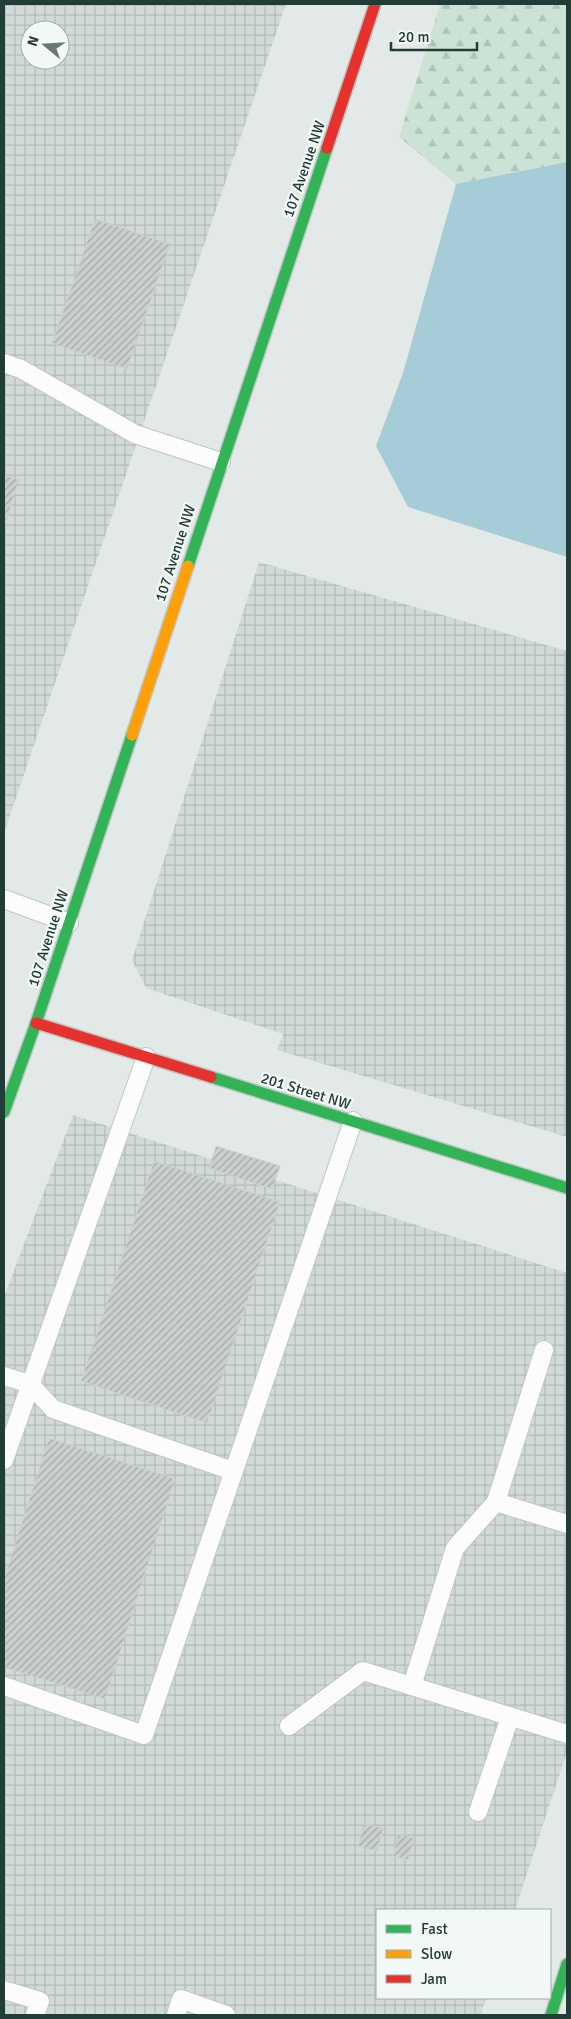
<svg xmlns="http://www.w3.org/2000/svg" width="571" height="2019" font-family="Signika,sans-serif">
<defs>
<pattern id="industrial-grid" width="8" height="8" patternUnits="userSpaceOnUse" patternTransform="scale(1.25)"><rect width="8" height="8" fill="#d1dad7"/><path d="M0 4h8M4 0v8" fill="none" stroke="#b3bcb9"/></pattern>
<pattern id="forest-firs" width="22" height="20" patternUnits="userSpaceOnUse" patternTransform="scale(1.25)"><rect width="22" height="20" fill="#cce2d5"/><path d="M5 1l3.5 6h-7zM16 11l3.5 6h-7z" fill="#afc3b7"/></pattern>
<pattern id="building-hatch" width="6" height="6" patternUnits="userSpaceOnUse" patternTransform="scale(1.25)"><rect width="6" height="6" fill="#cbd0ce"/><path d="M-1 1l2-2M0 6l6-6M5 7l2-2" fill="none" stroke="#a4aaa8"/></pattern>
</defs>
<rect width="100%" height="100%" fill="#e3e9e7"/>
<g fill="url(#industrial-grid)" fill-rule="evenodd">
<path d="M4,4H286L4,833ZM30,30H60V60H30Z"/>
<path d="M259,562L567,651V1137L277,1050L283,1034L146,988L132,960Z"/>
<path d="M73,1115L567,1273V1752L515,1910H377V1998H486L481,2015H4V1297Z"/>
</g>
<path fill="url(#forest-firs)" d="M440,4H567V162L456,184L399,137Z"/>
<path fill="#a5ccd7" d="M567,162V557L408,507L376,446L403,373L456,184Z"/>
<g fill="url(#building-hatch)" stroke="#ccd2d0">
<path d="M95,219L170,244L127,369L52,343Z"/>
<path d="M4,475L19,480L4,527Z"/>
<path d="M216,1146L280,1166L272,1189L209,1168Z"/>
<path d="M154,1161L280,1202L207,1423L81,1381Z"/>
<path d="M49,1438L175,1479L105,1699L4,1667V1579Z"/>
<path d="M364,1824L383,1828L377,1851L358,1846Z"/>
<path d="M398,1834L414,1838L408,1860L393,1856Z"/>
</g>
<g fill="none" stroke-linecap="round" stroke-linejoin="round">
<defs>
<g id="lane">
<path d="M4,363L21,369L135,434L221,462"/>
<path d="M4,899L69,923"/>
<path d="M544,1350L496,1502L567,1524"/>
<path d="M4,1376L30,1384L53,1409L233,1471"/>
<path d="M4,1460L146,1057"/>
<path d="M4,1686L144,1735L353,1121"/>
<path d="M412,1686L455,1548L496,1502"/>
<path d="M289,1726L363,1671L567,1734"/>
<path d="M478,1812L510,1717"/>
<path d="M4,1990L40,2001L35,2015"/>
<path d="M176,2015L181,1999L226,2015"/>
</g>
<g id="fast">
<path d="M188,566L327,148"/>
<path d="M211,1077L567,1188"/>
<path d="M4,1112L36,1023L132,735"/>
<path d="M551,2015L567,1964"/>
</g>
<path id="slow" d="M132,735L188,566"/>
<g id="jam">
<path d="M327,148L375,4"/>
<path d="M36,1023L211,1077"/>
</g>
</defs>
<use href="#lane" stroke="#c0c6c4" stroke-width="20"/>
<use href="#fast" stroke="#bfc7c4" stroke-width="14"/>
<use href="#slow" stroke="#bfc7c4" stroke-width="14"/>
<use href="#jam" stroke="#bfc7c4" stroke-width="14"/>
<use href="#lane" stroke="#fbfcfb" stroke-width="18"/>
<use href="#fast" stroke="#30b455" stroke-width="11"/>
<use href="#slow" stroke="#ff9f0a" stroke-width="11"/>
<use href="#jam" stroke="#e5322d" stroke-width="11"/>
</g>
<g text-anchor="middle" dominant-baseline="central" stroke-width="4.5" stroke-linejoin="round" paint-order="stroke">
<g font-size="15" fill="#223c37" stroke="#f2f8f5">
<text transform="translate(304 169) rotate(-71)">107 Avenue NW</text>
<text transform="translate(175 553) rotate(-72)">107 Avenue NW</text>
<text transform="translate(48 938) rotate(-72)">107 Avenue NW</text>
<text transform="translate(306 1091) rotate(17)">201 Street NW</text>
</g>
</g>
<rect width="571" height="2019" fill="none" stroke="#223c37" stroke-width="10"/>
<rect x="376" y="1909" width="175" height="90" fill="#f2f8f5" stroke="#9fada9"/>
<rect x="386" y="1925" width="25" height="8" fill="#30b455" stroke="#9fada9"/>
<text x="421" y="1934" font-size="15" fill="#223c37">Fast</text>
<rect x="386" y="1950" width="25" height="8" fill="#ff9f0a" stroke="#9fada9"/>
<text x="421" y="1959" font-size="15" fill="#223c37">Slow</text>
<rect x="386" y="1975" width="25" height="8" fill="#e5322d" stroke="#9fada9"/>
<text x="421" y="1984" font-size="15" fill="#223c37">Jam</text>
<g transform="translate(45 45) rotate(288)"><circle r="24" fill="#f2f8f5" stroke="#9fada9"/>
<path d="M0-4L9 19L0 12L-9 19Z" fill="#667975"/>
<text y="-8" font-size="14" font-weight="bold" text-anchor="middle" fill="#223c37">N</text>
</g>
<path d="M391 42v8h86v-8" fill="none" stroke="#223c37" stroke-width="2.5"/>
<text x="398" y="42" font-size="15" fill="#223c37" stroke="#f2f8f5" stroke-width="4" paint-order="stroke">20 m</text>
</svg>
